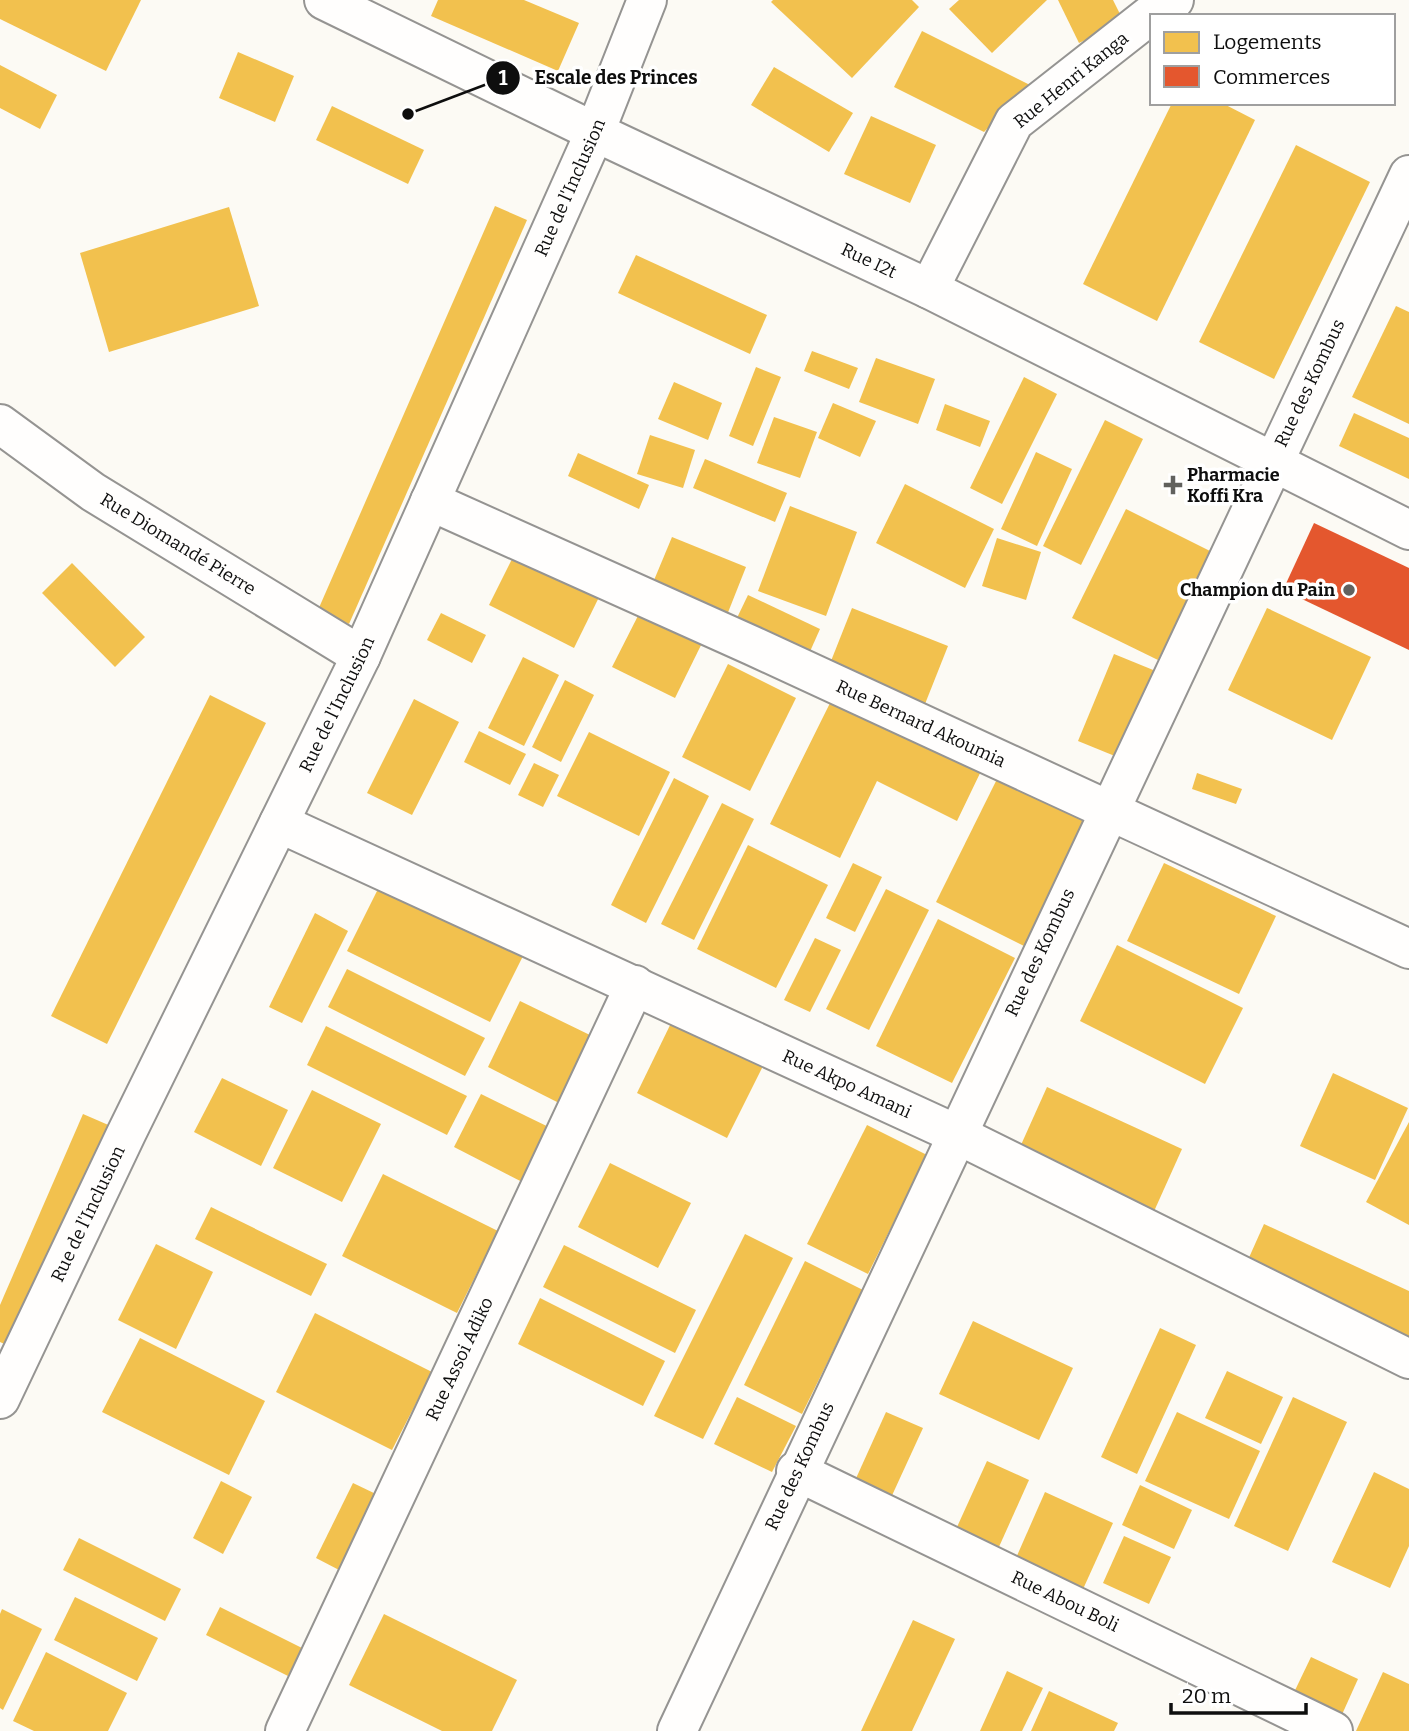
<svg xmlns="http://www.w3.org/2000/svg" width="1409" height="1731" font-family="Bitter,serif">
<rect width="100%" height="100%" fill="#fcfaf4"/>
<g fill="#f2c14e">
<path d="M0,0H141L106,71L0,19Z"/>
<path d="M438,0H524L579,23L558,71L431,16Z"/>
<path d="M773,0H912L919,7L852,78L771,2Z"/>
<path d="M959,0H1047L992,53L949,9Z"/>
<path d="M1058,0H1113L1124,22L1079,43Z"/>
<path d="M922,31L1030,85L984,132L894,87Z"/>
<path d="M238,52L294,76L275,122L219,98Z"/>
<path d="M0,65L57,95L40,129L0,108Z"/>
<path d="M774,67L853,113L829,152L751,105Z"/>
<path d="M1172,103H1222L1255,120L1157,321L1083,284Z"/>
<path d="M332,106L424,150L408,184L316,140Z"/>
<path d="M871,116L936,145L910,203L844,174Z"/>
<path d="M1296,145L1370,182L1274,379L1199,342Z"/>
<path d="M495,206L527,220L349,624L318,610Z"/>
<path d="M229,207L259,306L109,352L80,253Z"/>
<path d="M636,255L767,315L750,354L618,293Z"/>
<path d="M1396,306L1409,312V424L1352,397Z"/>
<path d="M812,351L858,368L849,389L804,371Z"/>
<path d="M876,358L935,379L918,424L859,402Z"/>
<path d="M756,367L781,377L753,446L729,436Z"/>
<path d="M1024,377L1057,394L1002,504L970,488Z"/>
<path d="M674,382L722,403L708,440L658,419Z"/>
<path d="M833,403L876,421L860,457L818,438Z"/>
<path d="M945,404L990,421L980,447L936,430Z"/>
<path d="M1354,413L1409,438V479L1339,446Z"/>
<path d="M774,417L817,432L800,478L757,463Z"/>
<path d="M1105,420L1143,439L1081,565L1043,546Z"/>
<path d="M650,435L695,450L683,488L637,474Z"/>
<path d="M1036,452L1072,469L1037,546L1001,529Z"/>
<path d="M578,453L649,485L639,509L568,476Z"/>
<path d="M705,459L787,493L775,522L693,488Z"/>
<path d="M905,484L994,529L965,588L876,543Z"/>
<path d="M790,506L857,532L826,616L758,591Z"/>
<path d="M1126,509L1212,552L1158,660L1072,618Z"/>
<path d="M672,537L746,567L727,615L652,585Z"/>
<path d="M997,538L1041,552L1026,600L982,586Z"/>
<path d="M520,543L605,585L574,648L489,605Z"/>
<path d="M72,563L145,637L115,667L42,593Z"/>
<path d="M748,595L820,629L808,656L735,622Z"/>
<path d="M645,602L707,633L675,698L612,667Z"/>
<path d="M852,608L948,646L925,704L829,666Z"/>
<path d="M1267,608L1371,657L1332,740L1228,690Z"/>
<path d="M441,613L486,635L472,663L427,640Z"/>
<path d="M1114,654L1163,674L1127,761L1078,741Z"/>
<path d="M523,657L559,675L524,746L488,728Z"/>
<path d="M728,664L796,698L750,791L682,757Z"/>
<path d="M565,680L594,695L561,762L532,747Z"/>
<path d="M210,695L266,723L107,1044L51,1016Z"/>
<path d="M833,697L983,767L957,821L877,781L840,858L770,824Z"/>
<path d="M414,699L459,722L412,815L367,793Z"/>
<path d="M479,731L526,754L510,785L464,762Z"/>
<path d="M589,732L670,772L639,836L557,796Z"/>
<path d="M534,763L559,775L543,807L518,795Z"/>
<path d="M1002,769L1090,813L1024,946L936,902Z"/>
<path d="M1197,773L1242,789L1236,804L1192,789Z"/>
<path d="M674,778L709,796L646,923L611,905Z"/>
<path d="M722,803L754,819L694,940L661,924Z"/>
<path d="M748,845L828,885L776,988L697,949Z"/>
<path d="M853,863L882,877L855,932L826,918Z"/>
<path d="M1164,863L1276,916L1239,994L1127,941Z"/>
<path d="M383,879L526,950L490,1022L347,951Z"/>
<path d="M886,889L929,910L869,1030L826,1009Z"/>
<path d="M315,913L348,931L302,1023L269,1007Z"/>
<path d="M938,919L1015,958L952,1083L876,1046Z"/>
<path d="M815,938L841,950L810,1012L784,1000Z"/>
<path d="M1117,945L1243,1008L1205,1084L1080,1021Z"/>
<path d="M347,969L485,1038L465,1076L328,1007Z"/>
<path d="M520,1001L592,1036L559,1103L488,1067Z"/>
<path d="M674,1017L765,1062L727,1138L637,1093Z"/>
<path d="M326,1026L467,1096L447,1135L307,1065Z"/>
<path d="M1333,1073L1408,1108L1375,1180L1300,1146Z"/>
<path d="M222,1078L288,1110L261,1166L194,1132Z"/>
<path d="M1047,1087L1182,1149L1151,1218L1016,1156Z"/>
<path d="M312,1090L381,1124L342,1202L273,1168Z"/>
<path d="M481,1094L559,1132L532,1187L454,1147Z"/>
<path d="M83,1114L113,1127L17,1350L0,1342V1305Z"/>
<path d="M1409,1122V1225L1366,1202Z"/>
<path d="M867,1125L927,1155L868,1274L807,1244Z"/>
<path d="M610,1163L691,1203L658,1268L578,1227Z"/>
<path d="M383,1174L498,1231L457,1313L342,1256Z"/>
<path d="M211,1207L327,1264L311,1296L195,1239Z"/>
<path d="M1264,1224L1409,1291V1348L1243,1271Z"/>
<path d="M745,1234L793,1258L703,1439L654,1416Z"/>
<path d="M156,1244L213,1272L176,1349L118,1320Z"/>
<path d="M564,1245L696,1310L675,1353L543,1287Z"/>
<path d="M805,1261L863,1290L802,1414L744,1385Z"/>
<path d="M540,1298L665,1361L643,1406L518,1344Z"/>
<path d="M315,1313L432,1372L392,1450L276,1392Z"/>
<path d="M973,1321L1073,1368L1039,1440L939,1394Z"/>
<path d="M1160,1328L1196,1345L1137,1474L1101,1457Z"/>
<path d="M140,1338L265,1401L229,1475L102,1412Z"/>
<path d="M1227,1371L1283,1397L1261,1444L1205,1418Z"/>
<path d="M737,1397L796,1426L772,1472L714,1444Z"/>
<path d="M1293,1397L1347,1422L1288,1551L1234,1526Z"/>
<path d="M886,1412L923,1428L889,1502L853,1485Z"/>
<path d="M1177,1412L1260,1451L1229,1519L1145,1481Z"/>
<path d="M987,1461L1029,1480L994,1558L952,1538Z"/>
<path d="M1374,1472L1409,1489V1546L1390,1588L1332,1562Z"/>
<path d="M221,1481L252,1497L223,1554L193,1538Z"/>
<path d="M353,1483L378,1495L341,1571L316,1558Z"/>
<path d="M1140,1485L1192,1510L1174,1549L1122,1525Z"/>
<path d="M1045,1492L1113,1523L1079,1598L1012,1567Z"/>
<path d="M1124,1536L1171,1557L1149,1604L1103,1583Z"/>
<path d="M79,1538L181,1589L165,1621L63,1570Z"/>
<path d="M75,1597L158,1638L137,1681L54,1640Z"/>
<path d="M220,1607L302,1648L288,1676L206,1635Z"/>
<path d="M2,1609L42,1629L3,1710L0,1708V1614Z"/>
<path d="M384,1614L517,1680L492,1731H442L349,1685Z"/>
<path d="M913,1620L955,1639L912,1731H861Z"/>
<path d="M46,1652L127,1693L108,1731H34L13,1721Z"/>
<path d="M1311,1657L1358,1679L1335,1730L1287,1707Z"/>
<path d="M1007,1671L1043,1688L1022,1731H980Z"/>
<path d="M1383,1672L1409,1684V1731H1356Z"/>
<path d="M1049,1691L1118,1723L1114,1731H1031Z"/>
</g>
<path fill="#e4572e" d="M1314,523L1409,568V650L1283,590Z"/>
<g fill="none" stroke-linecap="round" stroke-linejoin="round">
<defs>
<g id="street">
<path id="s1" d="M324,0L595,132L929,289L1409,530"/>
<path d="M929,289L1014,122L1163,5L1174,0"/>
<path id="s2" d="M0,424L93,492L361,656"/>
<path id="s3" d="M430,501L753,646L1409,949"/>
<path id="s4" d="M279,823L954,1133L1409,1359"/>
<path id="s5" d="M0,1399L126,1134L361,656L595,132L647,0"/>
<path id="s6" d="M796,1471L1333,1731"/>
<path id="s7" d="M285,1731L635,985"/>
<path id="s8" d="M677,1731C917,1210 1162,692 1409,175"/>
</g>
</defs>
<use href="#street" stroke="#959492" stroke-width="42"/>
<use href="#street" stroke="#fffefd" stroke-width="38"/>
</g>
<g fill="#61615e" stroke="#fff" stroke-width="2.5">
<path d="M1169.5 474.5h7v7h7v7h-7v7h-7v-7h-7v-7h7z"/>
<circle cx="1349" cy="590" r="7"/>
</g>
<g text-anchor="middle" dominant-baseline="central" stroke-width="7" stroke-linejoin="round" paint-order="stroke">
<g font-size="18" fill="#0e0e0e" stroke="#fff">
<text transform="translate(1071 80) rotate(-39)">Rue Henri Kanga</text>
<text stroke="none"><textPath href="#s5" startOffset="1339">Rue de l'Inclusion</textPath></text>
<text stroke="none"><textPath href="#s1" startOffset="604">Rue I2t</textPath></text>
<text stroke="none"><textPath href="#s8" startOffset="1489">Rue des Kombus</textPath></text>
<text stroke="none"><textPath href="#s2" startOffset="215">Rue Diomandé Pierre</textPath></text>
<text stroke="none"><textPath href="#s5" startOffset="772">Rue de l'Inclusion</textPath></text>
<text stroke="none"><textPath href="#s3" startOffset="539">Rue Bernard Akoumia</textPath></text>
<text stroke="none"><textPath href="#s8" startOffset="859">Rue des Kombus</textPath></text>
<text stroke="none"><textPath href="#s4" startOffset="625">Rue Akpo Amani</textPath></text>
<text stroke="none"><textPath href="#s5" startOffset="205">Rue de l'Inclusion</textPath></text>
<text stroke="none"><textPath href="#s7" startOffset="411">Rue Assoi Adiko</textPath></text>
<text stroke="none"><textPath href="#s8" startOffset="292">Rue des Kombus</textPath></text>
<text stroke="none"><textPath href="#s6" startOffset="299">Rue Abou Boli</textPath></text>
</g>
<g font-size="18" font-weight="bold" fill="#0e0e0e" stroke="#fff" text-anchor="start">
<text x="1187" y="475">Pharmacie<tspan x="1187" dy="21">Koffi Kra</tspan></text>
<text x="1335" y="590" text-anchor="end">Champion du Pain</text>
</g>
</g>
<path fill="none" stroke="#0e0e0e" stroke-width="2.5" d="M408 114L503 78"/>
<g fill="#0e0e0e" stroke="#fff" stroke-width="2.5">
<circle cx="408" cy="114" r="7"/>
<circle cx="503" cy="78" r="18"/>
</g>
<g font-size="21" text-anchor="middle" font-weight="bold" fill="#fff">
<text x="503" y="85">1</text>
</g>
<g font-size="19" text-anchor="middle" font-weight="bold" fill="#0e0e0e" stroke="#fff" stroke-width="7" stroke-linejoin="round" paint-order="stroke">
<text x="616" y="84">Escale des Princes</text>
</g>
<rect x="1150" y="14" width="245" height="91" fill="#ffffff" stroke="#9f9f9f" stroke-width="2"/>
<rect x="1164" y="32" width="35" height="21" fill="#f2c14e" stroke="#9f9f9f" stroke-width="2"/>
<text x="1213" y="49" font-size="21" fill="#0e0e0e">Logements</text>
<rect x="1164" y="66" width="35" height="21" fill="#e4572e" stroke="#9f9f9f" stroke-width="2"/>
<text x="1213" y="84" font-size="21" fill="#0e0e0e">Commerces</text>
<path d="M1171 1703v10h135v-10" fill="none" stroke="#0e0e0e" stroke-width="3.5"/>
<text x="1182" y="1703" font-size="21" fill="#0e0e0e" stroke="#ffffff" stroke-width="5" paint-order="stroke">20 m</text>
</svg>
